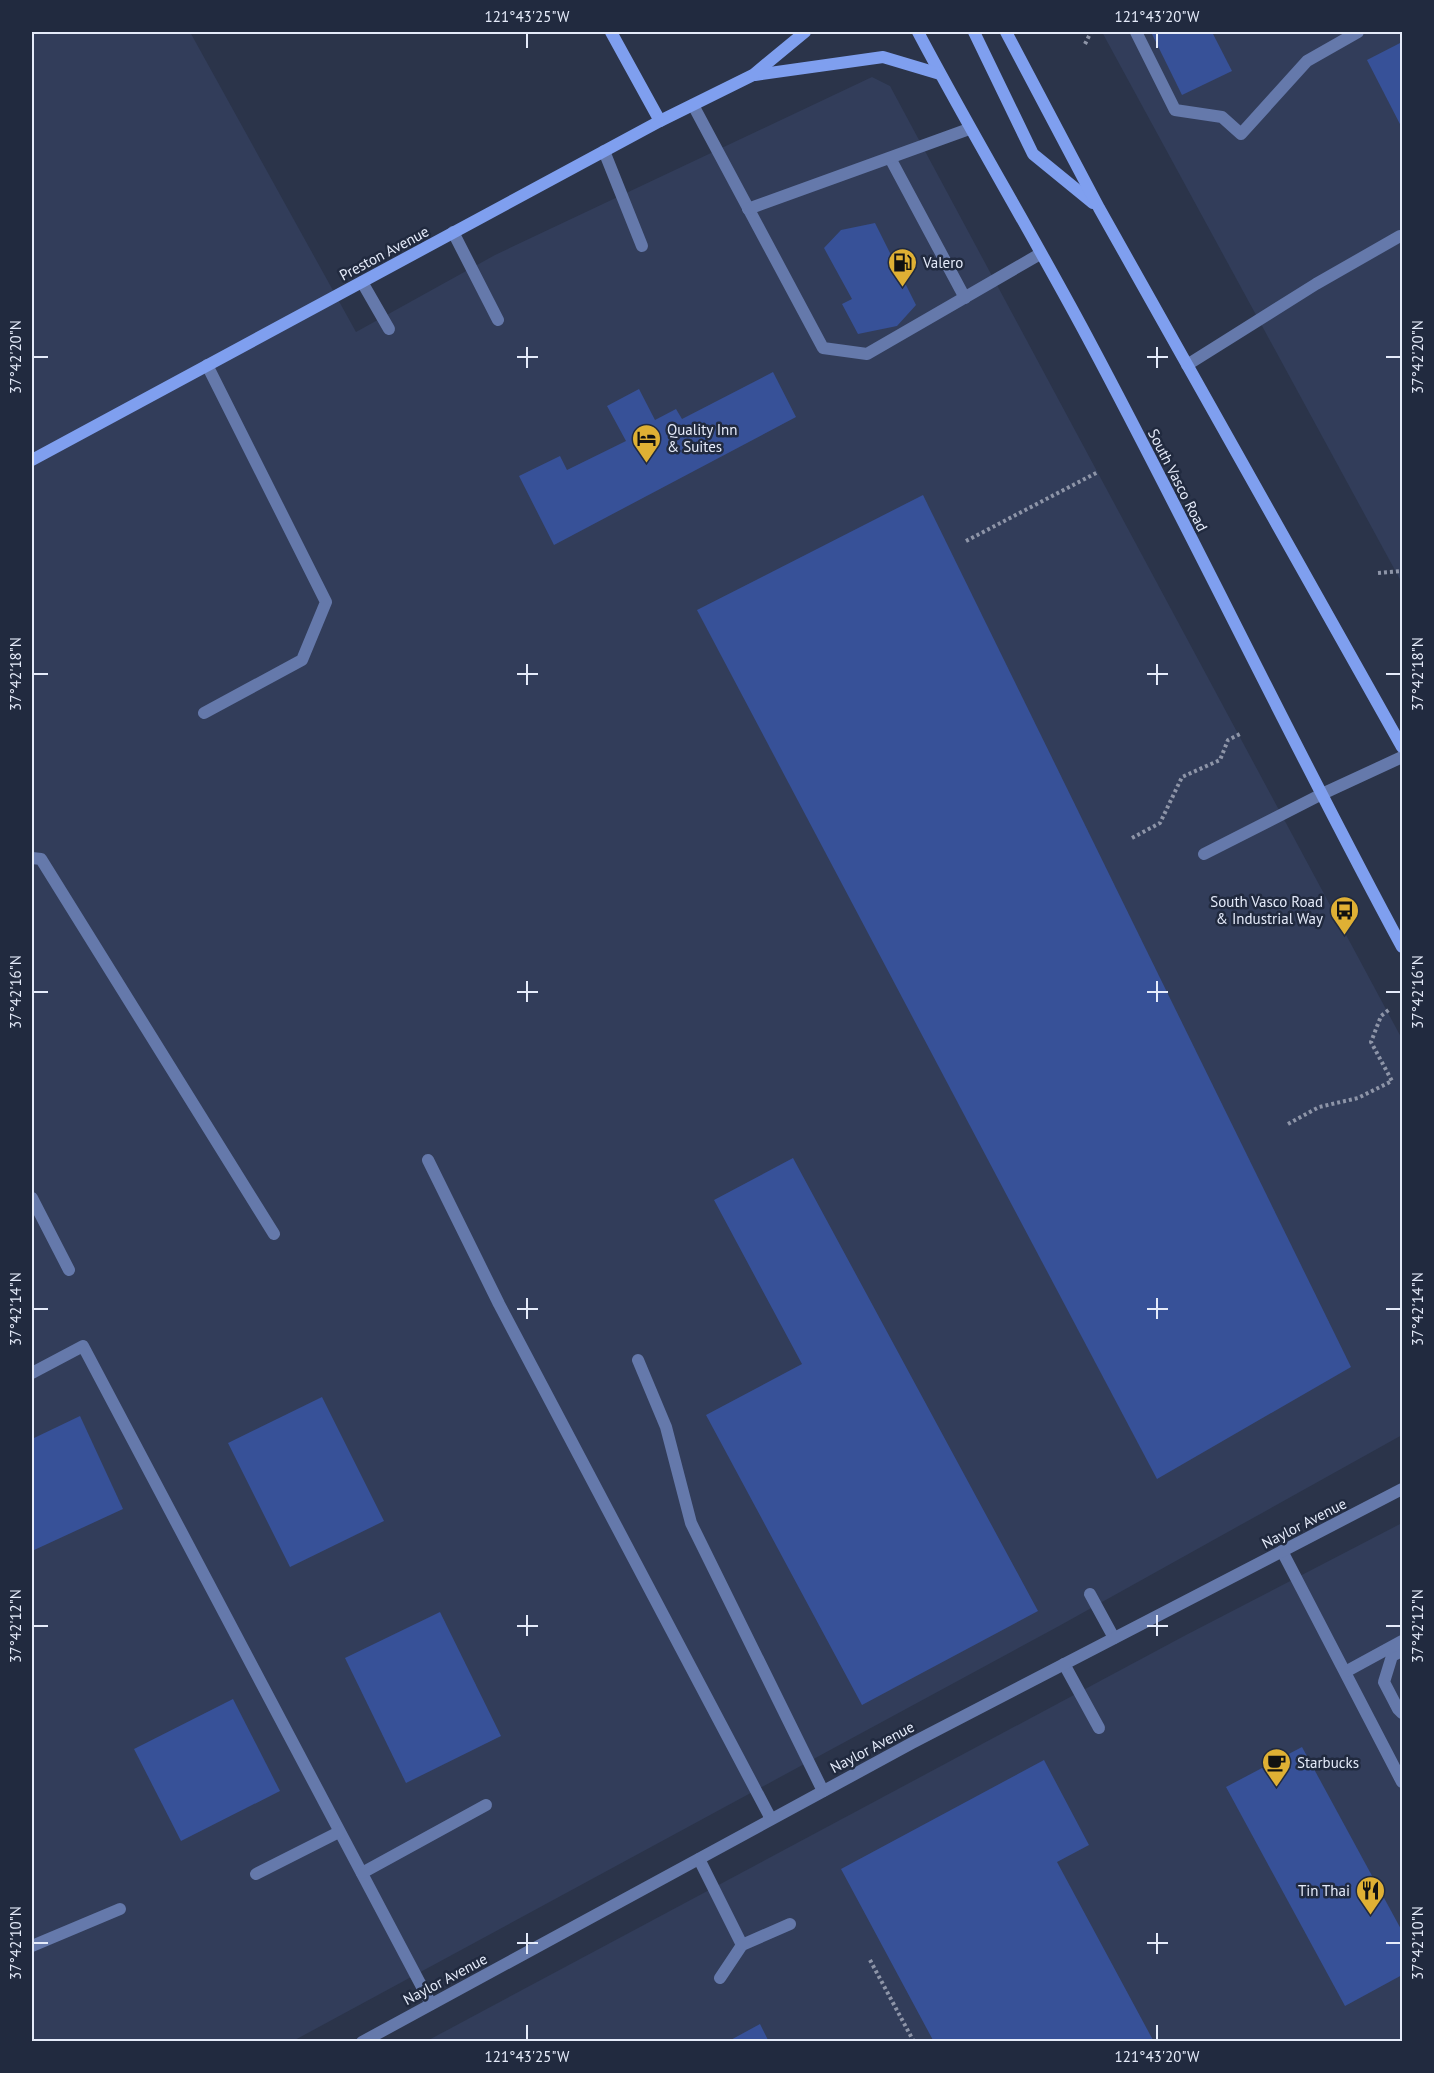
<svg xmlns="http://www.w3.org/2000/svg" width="1434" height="2073" font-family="'PT Sans',sans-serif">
<rect width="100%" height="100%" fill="#2b344a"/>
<g fill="#323d5a">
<path d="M32,32H190L356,332L495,255L872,77L890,86L1402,1039V1435L1059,1626L293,2041L32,2042Z"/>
<path d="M1102,32H1402V583Z"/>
<path d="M1402,1523V2041L425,2042L1186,1635Z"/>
</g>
<g fill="#375198">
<path d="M1151,32H1212L1232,71L1182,95Z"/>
<path d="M1402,42V128L1367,60Z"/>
<path d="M875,223L916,305L897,326L858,334L842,304L852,299L824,248L841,230Z"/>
<path d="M773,372L796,417L554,545L519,476L560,456L567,470L626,441L607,406L639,389L655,420L676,409L682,419Z"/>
<path d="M923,495L1351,1367L1157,1479L697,610Z"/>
<path d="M793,1158L1038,1611L862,1705L706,1415L802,1364L714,1200Z"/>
<path d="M322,1397L384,1521L290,1567L228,1443Z"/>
<path d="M80,1416L123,1509L32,1551V1439Z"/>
<path d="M440,1612L501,1736L406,1783L345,1658Z"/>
<path d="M233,1699L280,1791L181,1841L134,1749Z"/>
<path d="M1302,1747L1402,1931V1975L1345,2006L1226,1787Z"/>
<path d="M1044,1760L1089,1845L1057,1862L1154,2042H934L841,1869Z"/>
<path d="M760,2024L769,2042H727Z"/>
</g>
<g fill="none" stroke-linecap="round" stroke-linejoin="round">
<g stroke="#8e95a8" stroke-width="4" stroke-dasharray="3 3" stroke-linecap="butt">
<path d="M1085,44L1091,32"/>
<path d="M966,541L1098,472"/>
<path d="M1378,573L1402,571"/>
<path d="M1132,838L1160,823L1182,777L1220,760L1228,740L1240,734"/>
<path d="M1288,1124L1319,1107L1358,1098L1392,1081L1371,1042L1381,1016L1390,1009"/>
<path d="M870,1960L914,2042"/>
</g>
<g stroke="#6579ab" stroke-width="12">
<path d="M1136,32L1175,110L1222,117L1241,134L1307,61L1358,32"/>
<path d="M693,105L823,348L867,354L1040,254"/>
<path d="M604,151L642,246"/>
<path d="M890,158L965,298"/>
<path d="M748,209L969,129"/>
<path d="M453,232L498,320"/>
<path d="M362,282L389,329"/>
<path d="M1187,365L1316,284L1400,236"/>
<path d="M204,713L302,660L326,602L207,365"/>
<path d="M1204,854L1322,794"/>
<path d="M32,858L41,859L274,1234"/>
<path d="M428,1160L499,1304L771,1819"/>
<path d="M32,1198L69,1270"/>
<path d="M638,1360L666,1427L691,1523L823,1791"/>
<path d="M32,1373L83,1346L431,2004"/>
<path d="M1282,1551L1402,1782"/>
<path d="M1090,1594L1114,1638"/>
<path d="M1402,1651L1392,1656L1384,1682L1398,1709L1402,1713"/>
<path d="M1064,1664L1099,1728"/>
<path d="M1347,1671L1402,1641"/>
<path d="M699,1859L742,1945"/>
<path d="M362,1873L486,1805"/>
<path d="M256,1874L339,1832"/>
<path d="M32,1946L120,1909"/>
<path d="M720,1978L742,1945L790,1924"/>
</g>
<g stroke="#6579ab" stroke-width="12">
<path d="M1322,794L1402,757"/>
<path d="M362,2042L912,1743L1402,1489"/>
</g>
<g stroke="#7f9fef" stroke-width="12">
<path d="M611,32L660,121"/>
<path d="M918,32C974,138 1036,240 1092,346C1198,545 1295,749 1402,947"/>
<path d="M974,32L1033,154L1093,203"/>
<path d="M1006,32L1099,208L1402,747"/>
<path d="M755,75L883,57L940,74"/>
<path d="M32,460L660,121L753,75L805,32"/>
</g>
</g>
<path fill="none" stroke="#e5ebfa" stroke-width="2" d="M527,33V48M1157,33V48M527,347V368M1157,347V368M33,357H48M517,357H538M1147,357H1168M1386,357H1401M527,664V685M1157,664V685M33,674H48M517,674H538M1147,674H1168M1386,674H1401M527,981V1002M1157,981V1002M33,992H48M517,992H538M1147,992H1168M1386,992H1401M527,1298V1319M1157,1298V1319M33,1309H48M517,1309H538M1147,1309H1168M1386,1309H1401M527,1615V1636M1157,1615V1636M33,1626H48M517,1626H538M1147,1626H1168M1386,1626H1401M527,1933V1954M1157,1933V1954M33,1943H48M517,1943H538M1147,1943H1168M1386,1943H1401M527,2025V2040M1157,2025V2040"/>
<defs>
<symbol id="fuel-pin" viewBox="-11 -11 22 30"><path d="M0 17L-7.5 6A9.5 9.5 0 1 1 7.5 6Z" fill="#dfb034" stroke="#212a3f"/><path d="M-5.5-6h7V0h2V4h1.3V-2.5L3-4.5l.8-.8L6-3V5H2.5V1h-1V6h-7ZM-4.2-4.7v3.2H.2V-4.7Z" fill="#111"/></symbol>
<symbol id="hotel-pin" viewBox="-11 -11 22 30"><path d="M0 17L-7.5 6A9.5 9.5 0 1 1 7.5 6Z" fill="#dfb034" stroke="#212a3f"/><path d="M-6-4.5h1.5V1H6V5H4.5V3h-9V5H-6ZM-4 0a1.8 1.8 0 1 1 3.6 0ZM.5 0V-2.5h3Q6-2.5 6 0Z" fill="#111"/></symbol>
<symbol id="bus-pin" viewBox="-11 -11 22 30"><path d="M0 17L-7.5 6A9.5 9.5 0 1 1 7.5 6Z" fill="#dfb034" stroke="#212a3f"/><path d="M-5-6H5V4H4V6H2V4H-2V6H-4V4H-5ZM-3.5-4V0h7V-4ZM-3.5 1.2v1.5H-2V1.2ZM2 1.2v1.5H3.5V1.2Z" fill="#111"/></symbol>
<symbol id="cafe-pin" viewBox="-11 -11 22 30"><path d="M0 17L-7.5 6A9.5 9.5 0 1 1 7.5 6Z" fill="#dfb034" stroke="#212a3f"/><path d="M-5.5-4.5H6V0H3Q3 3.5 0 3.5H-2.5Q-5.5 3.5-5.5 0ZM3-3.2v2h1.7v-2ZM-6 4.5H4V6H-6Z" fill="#111"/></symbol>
<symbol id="restaurant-pin" viewBox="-11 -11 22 30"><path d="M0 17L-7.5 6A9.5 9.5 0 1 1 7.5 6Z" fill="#dfb034" stroke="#212a3f"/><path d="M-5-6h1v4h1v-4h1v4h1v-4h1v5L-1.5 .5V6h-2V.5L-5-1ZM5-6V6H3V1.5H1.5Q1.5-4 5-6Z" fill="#111"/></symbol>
</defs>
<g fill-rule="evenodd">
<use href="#fuel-pin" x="886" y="246" width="33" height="45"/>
<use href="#hotel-pin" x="630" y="422" width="33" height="45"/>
<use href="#bus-pin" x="1328" y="894" width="33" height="45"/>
<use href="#cafe-pin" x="1260" y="1746" width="33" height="45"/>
<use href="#restaurant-pin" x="1354" y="1874" width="33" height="45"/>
</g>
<g text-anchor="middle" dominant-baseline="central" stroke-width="5" stroke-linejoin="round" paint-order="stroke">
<g font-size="15" fill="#e5ebfa" stroke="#212a3f">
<text transform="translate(384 253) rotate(-28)">Preston Avenue</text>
<text transform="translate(1178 480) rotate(63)">South Vasco Road</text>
<text transform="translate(1304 1523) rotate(-27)">Naylor Avenue</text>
<text transform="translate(872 1747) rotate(-28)">Naylor Avenue</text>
<text transform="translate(445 1979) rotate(-28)">Naylor Avenue</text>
</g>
<g font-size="15" fill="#e5ebfa" stroke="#212a3f" text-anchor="start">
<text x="923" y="262">Valero</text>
<text x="667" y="429">Quality Inn<tspan x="667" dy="17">&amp; Suites</tspan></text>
<text x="1323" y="901" text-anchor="end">South Vasco Road<tspan x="1323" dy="17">&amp; Industrial Way</tspan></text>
<text x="1297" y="1762">Starbucks</text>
<text x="1350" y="1890" text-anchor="end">Tin Thai</text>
</g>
</g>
<rect width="1434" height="2073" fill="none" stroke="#212a3f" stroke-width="66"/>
<rect x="33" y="33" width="1368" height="2007" fill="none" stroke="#e5ebfa" stroke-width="2"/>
<g font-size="15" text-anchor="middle" fill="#e5ebfa">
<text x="527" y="22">121°43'25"W</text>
<text x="1157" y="22">121°43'20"W</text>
<text transform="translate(16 357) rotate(-90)" y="5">37°42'20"N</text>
<text transform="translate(1418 357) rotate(-90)" y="5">37°42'20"N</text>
<text transform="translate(16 674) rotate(-90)" y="5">37°42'18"N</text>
<text transform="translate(1418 674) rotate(-90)" y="5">37°42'18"N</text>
<text transform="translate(16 992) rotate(-90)" y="5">37°42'16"N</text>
<text transform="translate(1418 992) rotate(-90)" y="5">37°42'16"N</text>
<text transform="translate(16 1309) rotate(-90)" y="5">37°42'14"N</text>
<text transform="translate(1418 1309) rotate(-90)" y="5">37°42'14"N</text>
<text transform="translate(16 1626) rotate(-90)" y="5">37°42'12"N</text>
<text transform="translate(1418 1626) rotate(-90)" y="5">37°42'12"N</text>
<text transform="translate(16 1943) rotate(-90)" y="5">37°42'10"N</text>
<text transform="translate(1418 1943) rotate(-90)" y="5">37°42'10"N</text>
<text x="527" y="2062">121°43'25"W</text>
<text x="1157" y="2062">121°43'20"W</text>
</g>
</svg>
